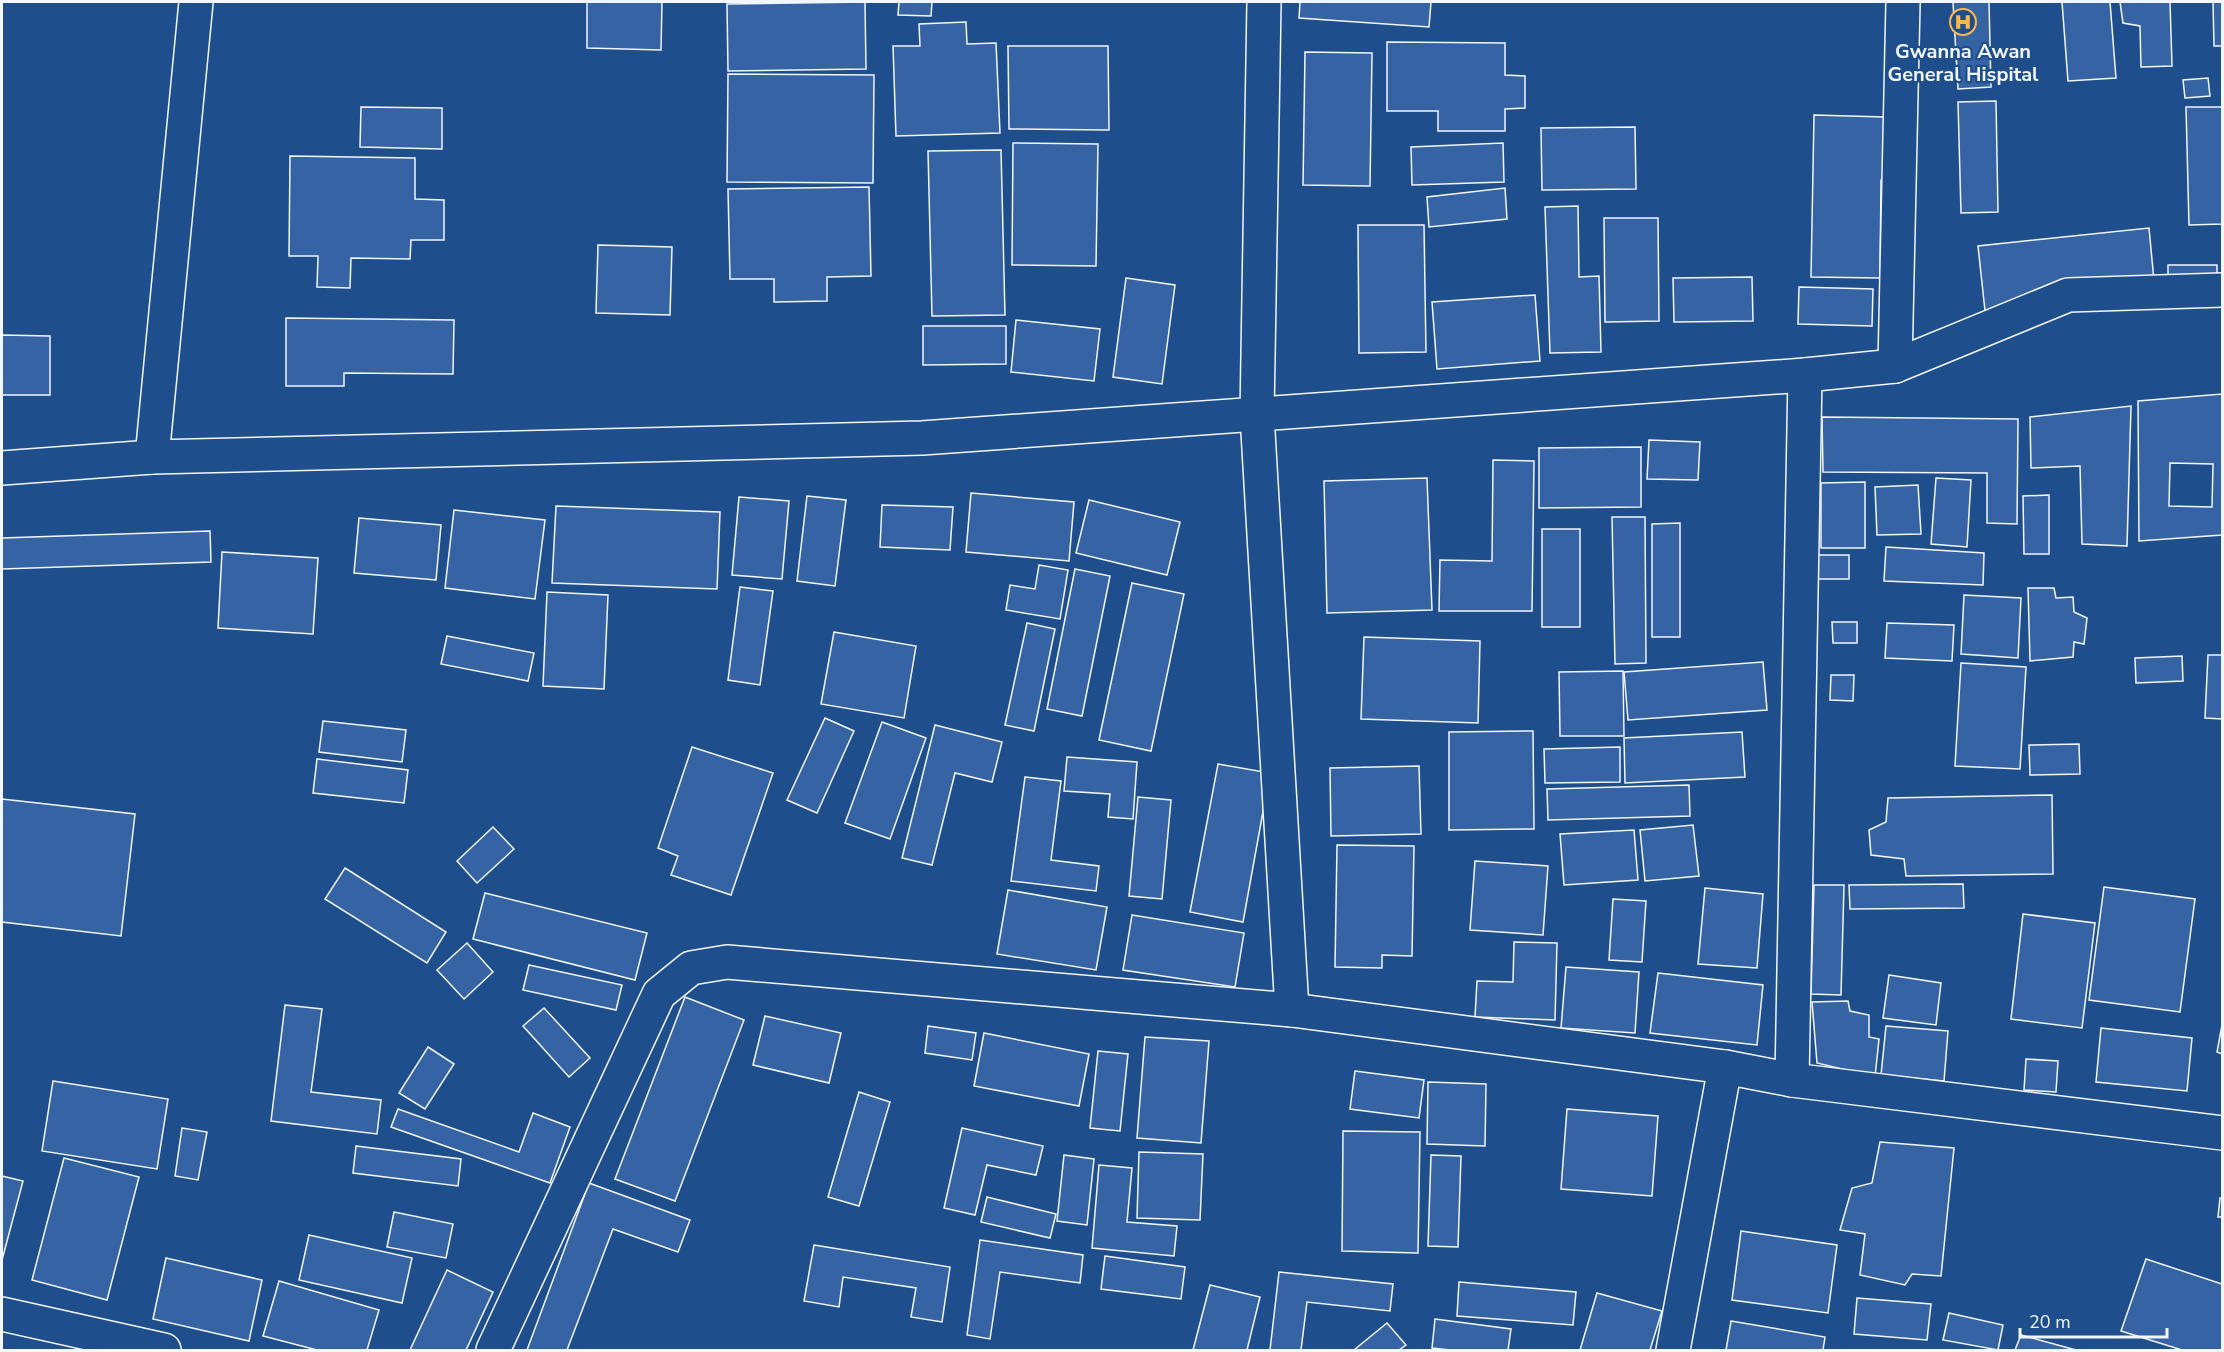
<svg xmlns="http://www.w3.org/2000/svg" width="2224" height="1352" font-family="'Nunito Sans',sans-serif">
<rect width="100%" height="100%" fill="#1f4e8c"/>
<g fill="#3563a3" stroke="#f2f6ff" stroke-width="1.5" fill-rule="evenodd">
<path d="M587,2H662L661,50L587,48Z"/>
<path d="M865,2L866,69L728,71L727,4Z"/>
<path d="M899,2H932L931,16L898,15Z"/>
<path d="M1300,2H1431L1429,27L1299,18Z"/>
<path d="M1953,2H1989L1991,87L1958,89Z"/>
<path d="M2062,2H2110L2116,78L2068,81Z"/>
<path d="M2120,2H2170L2172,66L2141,67L2140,26L2123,23Z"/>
<path d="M2213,2H2222V46H2214Z"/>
<path d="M966,22L967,44L996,43L1000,133L896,136L893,46H920L919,24Z"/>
<path d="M1387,42L1505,43V75L1525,76V108L1505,109V131H1438V111H1387Z"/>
<path d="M1008,46H1108L1109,130L1009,129Z"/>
<path d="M1305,52L1372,53L1370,186L1303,185Z"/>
<path d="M728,74L874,75L873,183L727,182Z"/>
<path d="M2208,78L2210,96L2185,98L2183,80Z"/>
<path d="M1996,101L1998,212L1961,213L1958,102Z"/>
<path d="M361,107L442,108V149L360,147Z"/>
<path d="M2186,107H2222V224L2189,225Z"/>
<path d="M1814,115L1885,117L1896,181L1881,180L1880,278L1811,277Z"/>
<path d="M1635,127L1636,189L1542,190L1541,128Z"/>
<path d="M1013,143L1098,144L1096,266L1012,265Z"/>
<path d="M1503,143L1504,182L1412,185L1411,147Z"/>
<path d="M1001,150L1005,315L932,316L928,151Z"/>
<path d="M290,156L415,158V199L444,200V240H411L410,259L351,258L350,288L317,287L318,256H289Z"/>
<path d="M869,187L871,276L827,277V301L774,302V279H730L728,189Z"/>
<path d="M1505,188L1507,219L1429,227L1427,197Z"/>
<path d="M1578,206L1579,277L1599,276L1601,352L1550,353L1545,207Z"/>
<path d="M1604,218H1658L1659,321L1605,322Z"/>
<path d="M1358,225H1424L1426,352L1359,353Z"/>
<path d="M2149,228L2156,302L1986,320L1978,246Z"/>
<path d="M598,245L672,247L670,315L596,313Z"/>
<rect x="2168" y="265" width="49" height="37"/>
<path d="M1752,277L1753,321L1674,322L1673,278Z"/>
<path d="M1126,278L1175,285L1162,384L1113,377Z"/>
<path d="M1799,287L1873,289L1872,326L1798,324Z"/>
<path d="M1535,295L1540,361L1437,369L1432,302Z"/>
<path d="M286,318L454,320L453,374L344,373V386H286Z"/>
<path d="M1016,320L1100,329L1094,381L1011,372Z"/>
<path d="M923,326H1006V364L923,365Z"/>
<path d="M2,335L50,336V395H2Z"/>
<path d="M2222,394V535L2139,541L2138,401ZM2170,463L2213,464L2212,507L2169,506Z"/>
<path d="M2131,406L2127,546L2082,544L2080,466L2031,468L2030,417Z"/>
<path d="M1822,417L2018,419L2017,524L1987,523V473L1823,472Z"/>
<path d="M1649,440L1700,442L1698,480L1647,479Z"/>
<path d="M1641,447V507L1539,508V448Z"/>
<path d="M1493,460L1534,461L1532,611H1439L1440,560L1492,561Z"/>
<path d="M1427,478L1432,610L1327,613L1324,481Z"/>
<path d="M1936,478L1971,480L1967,547L1931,544Z"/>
<path d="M1865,482V548H1821V483Z"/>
<path d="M1918,485L1921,534L1877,535L1875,487Z"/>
<path d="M971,493L1074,502L1069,561L966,552Z"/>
<path d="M2049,495V554H2024L2023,496Z"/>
<path d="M807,496L846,500L835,586L797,581Z"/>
<path d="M739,497L789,501L782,579L732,575Z"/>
<path d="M1089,500L1180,522L1167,575L1076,553Z"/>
<path d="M882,505L953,507L950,550L880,547Z"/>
<path d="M556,506L720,512L717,589L552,583Z"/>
<path d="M454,510L545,520L535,599L445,588Z"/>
<path d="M1612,517H1645L1646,663L1615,664Z"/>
<path d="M359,518L441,525L436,580L354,573Z"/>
<path d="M1680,523V637H1652V524Z"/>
<rect x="1542" y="529" width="38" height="98"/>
<path d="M210,531L211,562L2,569V538Z"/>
<path d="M1886,547L1984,553L1983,585L1884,581Z"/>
<path d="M222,552L318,558L313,634L218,628Z"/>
<rect x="1818" y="555" width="31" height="24"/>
<path d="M1039,565L1068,570L1060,619L1006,610L1010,585L1035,589Z"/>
<path d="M1075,569L1110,576L1082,716L1047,709Z"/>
<path d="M1132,583L1184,594L1151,751L1099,740Z"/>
<path d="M740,587L773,591L760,685L728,680Z"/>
<path d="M2028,588H2054L2056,598L2073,597L2074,612L2087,618L2084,644L2074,642L2073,657L2030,661Z"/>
<path d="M547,592L608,595L604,689L543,686Z"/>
<path d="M1964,595L2021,598L2018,658L1961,654Z"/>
<path d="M1832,622H1857V643H1833Z"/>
<path d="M1027,623L1055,629L1034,731L1005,725Z"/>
<path d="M1887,623L1954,625L1952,661L1885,658Z"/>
<path d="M834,632L916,646L904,718L821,704Z"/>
<path d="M447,636L534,653L528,681L441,664Z"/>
<path d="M1364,637L1480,641L1478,723L1361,719Z"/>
<path d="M2208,655H2222V719L2205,718Z"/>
<path d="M2182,656L2183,681L2136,683L2135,658Z"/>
<path d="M1763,662L1767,710L1628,720L1624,672Z"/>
<path d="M1961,663L2026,667L2020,769L1955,766Z"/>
<path d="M1623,671L1624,736H1560L1559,672Z"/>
<path d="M1831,675H1854L1853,701L1830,700Z"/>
<path d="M825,718L854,731L817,813L787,800Z"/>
<path d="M323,721L406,730L402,762L319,752Z"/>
<path d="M882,722L926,738L890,839L845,823Z"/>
<path d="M935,725L1002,742L992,782L955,773L932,865L902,858Z"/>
<path d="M1533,731L1534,829L1449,830V732Z"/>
<path d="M1742,732L1745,777L1625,783L1624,738Z"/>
<path d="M2079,744L2080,774L2030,775L2029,745Z"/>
<path d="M692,747L773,773L731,895L671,875L678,856L658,848Z"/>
<path d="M1620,747V782L1545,783L1544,749Z"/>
<path d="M1067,757L1137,762L1133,819L1108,817L1110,794L1064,791Z"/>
<path d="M317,759L408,770L404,803L313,793Z"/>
<path d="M1218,764L1270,773L1243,922L1190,912Z"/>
<path d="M1419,766L1421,834L1331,836L1330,768Z"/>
<path d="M1025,777L1061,781L1051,860L1099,866L1096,891L1011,881Z"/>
<path d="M1689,785L1690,816L1548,820L1547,789Z"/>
<path d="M2052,795L2053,874L1906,876L1904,859L1871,855L1869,830L1886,822L1888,798Z"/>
<path d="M1138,797L1171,800L1162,899L1129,896Z"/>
<path d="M2,799L135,814L121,936L2,922Z"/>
<path d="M1693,825L1699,876L1645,881L1640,830Z"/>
<path d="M493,827L514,849L477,883L457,861Z"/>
<path d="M1634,830L1638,880L1564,885L1560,834Z"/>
<path d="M1337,845L1414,846L1412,956L1382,955V968L1335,967Z"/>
<path d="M1475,861L1548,866L1543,935L1470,930Z"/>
<path d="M345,868L446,932L427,963L325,899Z"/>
<path d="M1963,884L1964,908L1850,909L1849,885Z"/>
<path d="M1814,885H1844L1841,995L1811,994Z"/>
<path d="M2104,887L2195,899L2180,1012L2089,1000Z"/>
<path d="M1705,888L1763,894L1757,968L1698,964Z"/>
<path d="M1008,890L1107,907L1096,970L997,954Z"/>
<path d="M485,893L647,933L635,980L473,939Z"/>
<path d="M1613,899L1646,901L1642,962L1609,960Z"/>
<path d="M2023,914L2095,923L2082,1028L2011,1019Z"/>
<path d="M1132,915L1244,933L1235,987L1123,970Z"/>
<path d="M1514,942L1557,943L1555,1020L1475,1017L1477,981L1513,982Z"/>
<path d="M467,943L493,972L464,999L437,970Z"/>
<path d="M529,965L622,985L616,1010L523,990Z"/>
<path d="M1566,967L1639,972L1635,1033L1561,1028Z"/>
<path d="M1658,973L1763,985L1757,1045L1650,1033Z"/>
<path d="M1889,975L1941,983L1936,1025L1883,1018Z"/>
<path d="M685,997L744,1020L675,1201L615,1179Z"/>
<path d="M1848,1001L1850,1011L1869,1015V1037L1879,1039L1875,1077L1817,1063L1812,1002Z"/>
<path d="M285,1005L322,1009L311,1092L381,1100L377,1134L271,1121Z"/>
<path d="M544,1008L590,1058L569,1077L523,1026Z"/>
<path d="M765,1016L841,1033L829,1083L753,1065Z"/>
<path d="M2222,1025V1054L2217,1052Z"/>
<path d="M928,1026L976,1033L972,1060L925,1053Z"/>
<path d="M1886,1026L1948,1031L1944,1081L1881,1075Z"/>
<path d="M2101,1028L2192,1038L2187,1091L2096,1082Z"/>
<path d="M984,1033L1089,1054L1079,1106L974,1086Z"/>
<path d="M1145,1037L1209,1041L1201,1143L1137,1138Z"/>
<path d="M428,1047L454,1064L425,1109L399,1093Z"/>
<path d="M1098,1051L1128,1054L1120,1131L1090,1128Z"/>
<path d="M2026,1059L2058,1061L2056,1092L2024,1090Z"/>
<path d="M1355,1071L1424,1080L1419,1118L1350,1109Z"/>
<path d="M53,1081L168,1099L157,1169L42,1151Z"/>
<path d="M1428,1082L1486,1084L1485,1146L1427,1144Z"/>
<path d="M859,1092L890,1102L859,1206L828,1197Z"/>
<path d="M398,1109L519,1152L533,1113L570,1127L550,1183L391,1127Z"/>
<path d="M1567,1109L1658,1116L1652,1196L1561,1189Z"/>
<path d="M182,1128L207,1132L198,1180L175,1176Z"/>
<path d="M962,1128L1043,1146L1036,1175L987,1165L975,1215L944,1208Z"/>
<path d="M1343,1131L1420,1132L1418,1253L1342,1251Z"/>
<path d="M1880,1142L1954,1148L1941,1276L1912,1274L1905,1285L1860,1275L1865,1234L1840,1230L1852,1188L1872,1183Z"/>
<path d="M356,1146L461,1159L458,1186L353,1173Z"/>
<path d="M1139,1152L1203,1154L1200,1220L1137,1218Z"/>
<path d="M1064,1155L1094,1159L1087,1225L1057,1221Z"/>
<path d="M1431,1155L1461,1156L1458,1247L1428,1246Z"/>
<path d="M64,1158L139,1177L107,1300L32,1280Z"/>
<path d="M1099,1165L1132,1168L1127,1222L1177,1226L1174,1256L1092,1248Z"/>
<path d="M2,1176L23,1181L2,1260Z"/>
<path d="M589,1183L690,1220L678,1252L613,1229L567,1350H527Z"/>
<path d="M987,1197L1056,1214L1050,1238L981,1222Z"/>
<path d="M2220,1198H2222V1217H2218Z"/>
<path d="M394,1212L453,1224L446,1258L387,1247Z"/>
<path d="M1741,1231L1837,1245L1828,1313L1732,1300Z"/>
<path d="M309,1235L412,1258L402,1303L299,1280Z"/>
<path d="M980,1240L1083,1255L1080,1283L1000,1272L990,1339L967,1335Z"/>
<path d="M814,1245L950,1267L942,1322L911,1317L916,1288L843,1277L839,1307L804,1301Z"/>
<path d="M1105,1256L1185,1267L1181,1299L1101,1289Z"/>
<path d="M166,1258L262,1280L249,1341L153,1319Z"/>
<path d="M2146,1259L2222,1284V1350H2182L2121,1331Z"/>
<path d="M447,1270L493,1292L466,1350H410Z"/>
<path d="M1279,1272L1393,1284L1390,1311L1307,1302L1301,1350H1270Z"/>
<path d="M279,1281L379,1310L367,1350H317L263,1336Z"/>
<path d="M1459,1282L1576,1292L1573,1325L1457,1316Z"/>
<path d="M1210,1285L1260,1297L1247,1350H1193Z"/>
<path d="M1597,1293L1662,1311L1650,1350H1580Z"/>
<path d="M1857,1298L1931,1304L1927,1340L1854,1334Z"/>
<path d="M1949,1313L2003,1325L1998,1350L1943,1340Z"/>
<path d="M1435,1319L1511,1329L1508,1350H1450L1432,1348Z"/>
<path d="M1731,1321L1825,1337L1823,1350H1726Z"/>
<path d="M1387,1323L1406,1345L1399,1350H1354Z"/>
<path d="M2021,1335L2076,1350H2015Z"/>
</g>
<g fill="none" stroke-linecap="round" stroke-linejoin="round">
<defs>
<g id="minor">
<path d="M1264,2L1257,415L1292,1010"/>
<path d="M1895,366L1903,2"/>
<path d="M152,457L196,2"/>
<path d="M2,468L152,457L922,438L1805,375L1895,366L2068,295L2222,290"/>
<path d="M1792,1080L1805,375"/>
<path d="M2,1314L164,1350"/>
<path d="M493,1350L659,994L691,968L727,962L1292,1010L1725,1067L1792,1080L2222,1133"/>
<path d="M1673,1350L1725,1067"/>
</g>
</defs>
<use href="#minor" stroke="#f2f6ff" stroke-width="36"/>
<use href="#minor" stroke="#1f4e8c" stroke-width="33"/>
</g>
<defs>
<symbol id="hospital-ring" viewBox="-11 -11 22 22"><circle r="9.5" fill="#1f4e8c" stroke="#ffb74d" stroke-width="1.5"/><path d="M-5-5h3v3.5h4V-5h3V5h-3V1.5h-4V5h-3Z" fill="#ffb74d"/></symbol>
</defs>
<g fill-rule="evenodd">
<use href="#hospital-ring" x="1948" y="7" width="30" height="30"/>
</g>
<g text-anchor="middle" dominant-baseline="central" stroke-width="4.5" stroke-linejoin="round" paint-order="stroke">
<g font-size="20" font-weight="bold" fill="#f2f6ff" stroke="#1f4e8c">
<text x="1963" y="51">Gwanna Awan<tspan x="1963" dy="23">General Hispital</tspan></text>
</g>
</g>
<rect width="2224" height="1352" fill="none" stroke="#f2f6ff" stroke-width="6"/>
<path d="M2020 1328v9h147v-9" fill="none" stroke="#f2f6ff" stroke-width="3"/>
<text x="2029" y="1328" font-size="18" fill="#f2f6ff" stroke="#1f4e8c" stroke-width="4.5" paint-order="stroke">20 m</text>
</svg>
